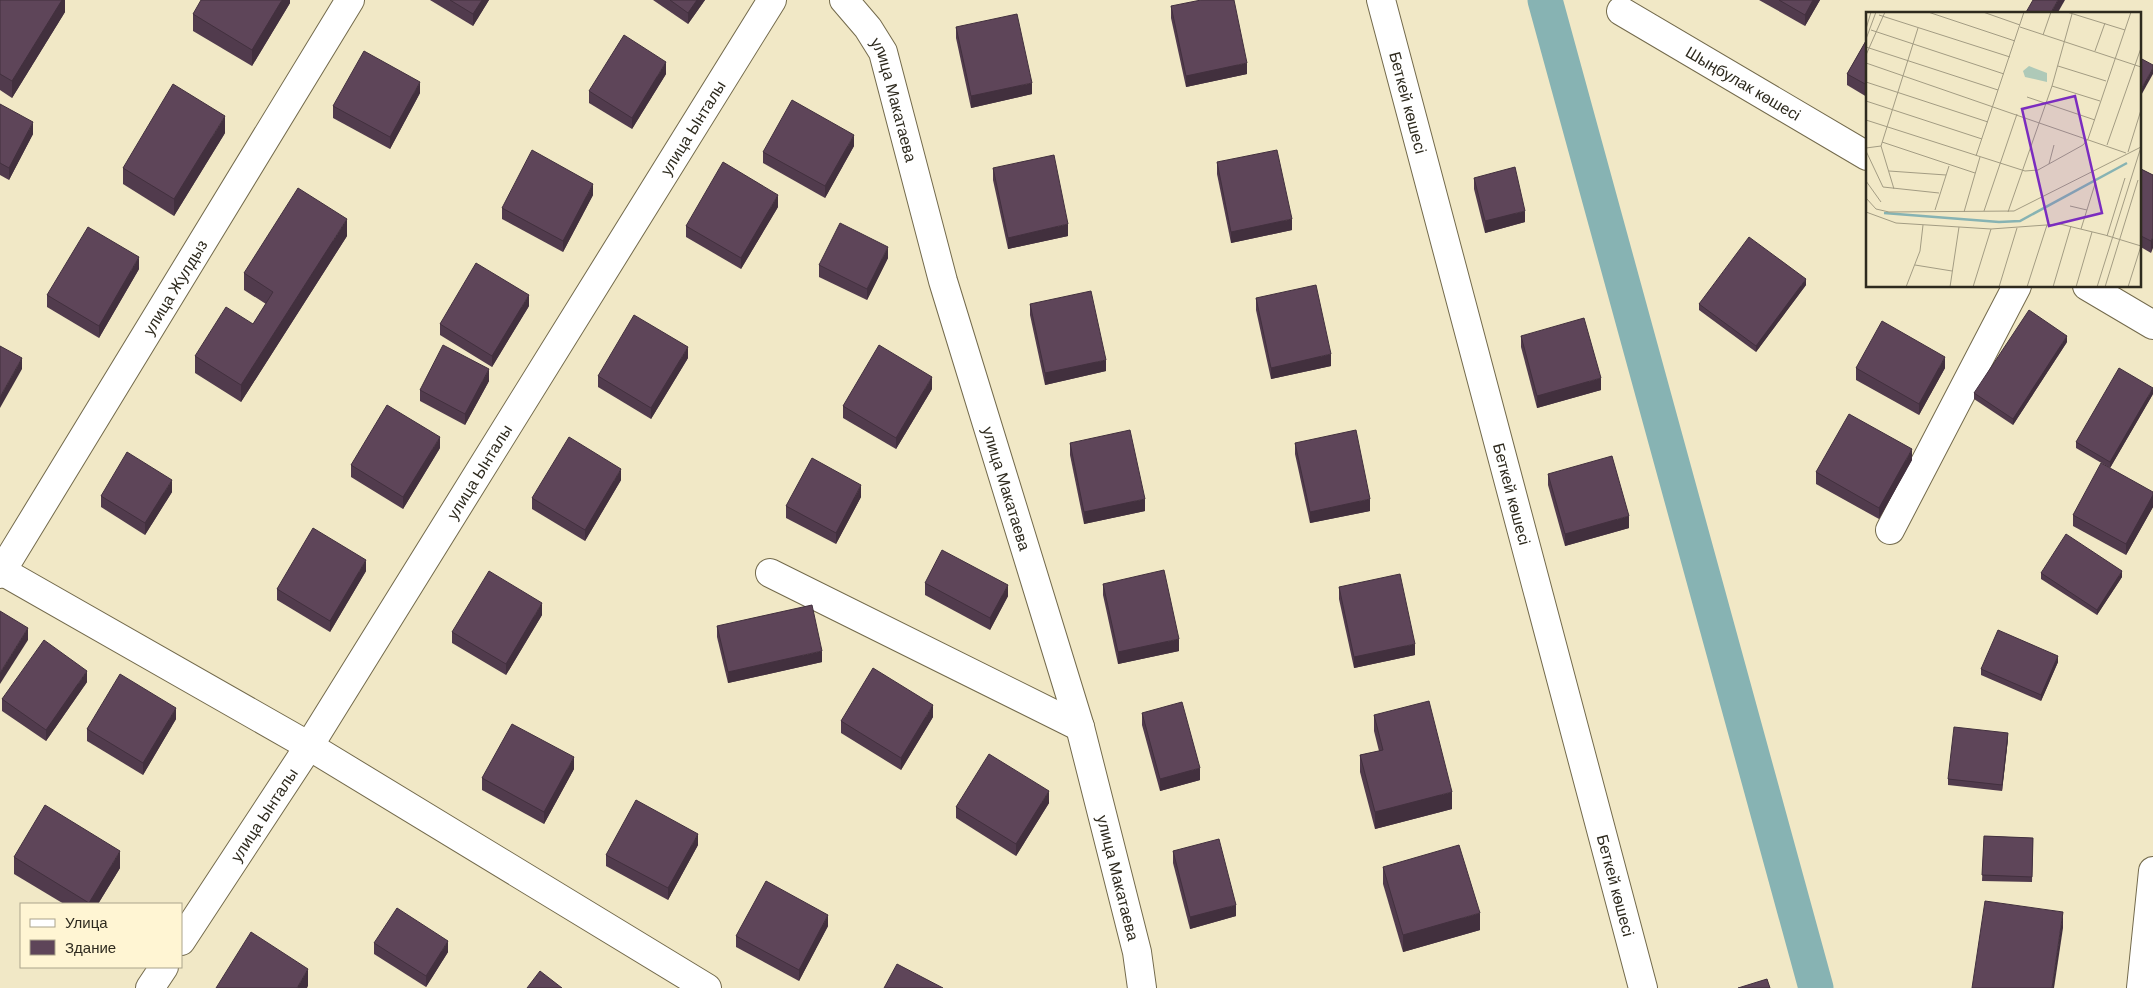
<svg xmlns="http://www.w3.org/2000/svg" width="2153" height="988" font-family="'DM Sans',sans-serif">
<rect width="100%" height="100%" fill="#f1e8c6"/>
<g fill="none" stroke-linecap="round" stroke-linejoin="round">
<path stroke="#87b3b3" stroke-width="35" d="M1545,0L1816,988"/>
<defs>
<g id="street">
<path id="s1" d="M844,0L868,28L883,52L943,281L1080,727L1137,952L1142,988"/>
<path id="s2" d="M1381,0L1643,988"/>
<path id="s3" d="M1621,11L1867,156"/>
<path d="M2087,286L2153,325"/>
<path d="M1890,530L2017,286"/>
<path d="M0,570L309,746L707,988"/>
<path d="M770,573L1080,727"/>
<path id="s4" d="M0,574L350,0"/>
<path id="s5" d="M181,941L309,746L772,0"/>
<path d="M150,988L164,967"/>
<path d="M2141,988L2153,871"/>
</g>
</defs>
<use href="#street" stroke="#736a4c" stroke-width="30"/>
<use href="#street" stroke="#fff" stroke-width="28"/>
</g>
<g fill="#513b4d">
<path d="M0,0H65V12L12,98L0,90Z"/>
<path d="M290,0V3L252,66L193,31V14Z"/>
<path d="M430,0H489L473,26Z"/>
<path d="M653,0H705L688,24Z"/>
<path d="M1759,0H1820L1805,26Z"/>
<path d="M1171,6L1247,74L1186,87L1171,18Z"/>
<path d="M956,27L1032,94L971,108L956,38Z"/>
<path d="M1867,39V97L1847,85V74Z"/>
<path d="M666,74L632,129L589,103V91Z"/>
<path d="M420,93L390,149L333,118V106Z"/>
<path d="M0,104L33,134L9,180L0,175Z"/>
<path d="M225,133L174,216L123,184V168Z"/>
<path d="M854,146L825,198L763,163V152Z"/>
<path d="M1217,162L1292,230L1231,243L1217,174Z"/>
<path d="M993,168L1068,236L1008,249L993,180Z"/>
<path d="M2139,168L2153,175L2151,253L2139,246Z"/>
<path d="M1474,178L1525,222L1485,233L1474,189Z"/>
<path d="M593,195L563,252L502,219V208Z"/>
<path d="M778,207L741,269L686,237V226Z"/>
<path d="M347,236L241,402L195,373V356L253,324L266,304L244,290V273Z"/>
<path d="M888,258L867,300L819,277V265Z"/>
<path d="M139,269L99,338L47,307V295Z"/>
<path d="M1806,285L1756,352L1699,310V304Z"/>
<path d="M1256,298L1331,366L1271,379L1256,310Z"/>
<path d="M1030,304L1106,371L1045,385L1030,315Z"/>
<path d="M529,306L492,367L440,335V324Z"/>
<path d="M1521,336L1601,390L1537,408L1521,347Z"/>
<path d="M2067,342L2013,425L1974,399V393Z"/>
<path d="M688,358L651,419L598,387V376Z"/>
<path d="M1856,368H1945L1919,415L1856,380Z"/>
<path d="M489,381L465,425L420,401V390Z"/>
<path d="M932,389L896,449L843,418V406Z"/>
<path d="M2153,394L2110,468L2076,448V442Z"/>
<path d="M1070,443L1145,511L1084,524L1070,455Z"/>
<path d="M1295,443L1370,511L1310,523L1295,454Z"/>
<path d="M440,448L403,509L351,477V465Z"/>
<path d="M1912,460L1879,519L1816,484V472Z"/>
<path d="M1548,474L1629,528L1565,546L1548,485Z"/>
<path d="M621,480L585,541L532,509V498Z"/>
<path d="M172,492L145,535L101,507V496Z"/>
<path d="M2153,492V507L2126,555L2073,526V515Z"/>
<path d="M861,497L836,544L786,518V506Z"/>
<path d="M366,571L330,632L277,600V589Z"/>
<path d="M2041,573L2122,577L2097,615L2041,579Z"/>
<path d="M925,583L1008,596L990,630L925,595Z"/>
<path d="M1103,584L1179,651L1118,664L1103,595Z"/>
<path d="M1339,587L1415,655L1354,668L1339,599Z"/>
<path d="M542,615L506,675L452,643V632Z"/>
<path d="M717,626L822,662L728,683L717,637Z"/>
<path d="M2058,662L2041,701L1981,675V669Z"/>
<path d="M87,682L46,741L2,711V699Z"/>
<path d="M1142,713L1200,780L1160,791L1142,725Z"/>
<path d="M1374,715L1452,809L1375,829L1360,772V755L1379,751L1374,731Z"/>
<path d="M933,717L901,770L841,733V721Z"/>
<path d="M176,719L143,775L87,741V729Z"/>
<path d="M2008,739L2002,791L1948,785V779Z"/>
<path d="M574,769L544,824L482,790V778Z"/>
<path d="M1049,803L1016,856L956,818V807Z"/>
<path d="M1984,836L2033,838L2032,882L1982,881Z"/>
<path d="M698,845L668,900L606,866V855Z"/>
<path d="M1173,851L1236,916L1190,929L1173,863Z"/>
<path d="M14,857L120,868L98,904H64L14,874Z"/>
<path d="M1383,867L1480,930L1403,952L1383,884Z"/>
<path d="M828,926L799,981L736,947V936Z"/>
<path d="M374,943L448,952L426,987L374,954Z"/>
</g>
<g fill="#42303e">
<path d="M62,0H65V12L12,98V81Z"/>
<path d="M282,0H290V3L252,66V50Z"/>
<path d="M482,0H489L473,26V14Z"/>
<path d="M697,0H705L688,24V13Z"/>
<path d="M1813,0H1820L1805,26V15Z"/>
<path d="M2058,0H2065L2057,14H2050Z"/>
<path d="M666,62V74L632,129V118Z"/>
<path d="M1247,63V74L1186,87V76Z"/>
<path d="M2153,68V74L2139,99V93Z"/>
<path d="M420,82V93L390,149V137Z"/>
<path d="M1032,83V94L971,108V96Z"/>
<path d="M225,116V133L174,216V199Z"/>
<path d="M33,122V134L9,180V168Z"/>
<path d="M854,135V146L825,198V186Z"/>
<path d="M593,184V195L563,252V241Z"/>
<path d="M778,195V207L741,269V258Z"/>
<path d="M1525,211V222L1485,233V221Z"/>
<path d="M347,219V236L241,402V385Z"/>
<path d="M1292,219V230L1231,243V232Z"/>
<path d="M1068,224V236L1008,249V238Z"/>
<path d="M2153,237V248L2151,253V241Z"/>
<path d="M888,247V258L867,300V289Z"/>
<path d="M139,257V269L99,338V326Z"/>
<path d="M1806,279V285L1756,352V346Z"/>
<path d="M529,295V306L492,367V356Z"/>
<path d="M2067,336V342L2013,425V419Z"/>
<path d="M688,347V358L651,419V408Z"/>
<path d="M1331,354V366L1271,379V368Z"/>
<path d="M1945,357V368L1919,415V404Z"/>
<path d="M22,358V369L0,408V397Z"/>
<path d="M1106,360V371L1045,385V373Z"/>
<path d="M489,369V381L465,425V414Z"/>
<path d="M932,377V389L896,449V438Z"/>
<path d="M1601,378V390L1537,408V396Z"/>
<path d="M2153,388V394L2110,468V462Z"/>
<path d="M440,437V448L403,509V497Z"/>
<path d="M1912,449V460L1879,519V508Z"/>
<path d="M621,469V480L585,541V530Z"/>
<path d="M172,480V492L145,535V523Z"/>
<path d="M861,485V497L836,544V533Z"/>
<path d="M2153,495V507L2126,555V544Z"/>
<path d="M1145,499V511L1084,524V512Z"/>
<path d="M1370,499V511L1310,523V512Z"/>
<path d="M1629,516V528L1565,546V534Z"/>
<path d="M366,560V571L330,632V621Z"/>
<path d="M2122,571V577L2097,615V610Z"/>
<path d="M1008,585V596L990,630V618Z"/>
<path d="M542,603V615L506,675V664Z"/>
<path d="M28,628V640L0,684V673Z"/>
<path d="M1179,639V651L1118,664V652Z"/>
<path d="M1415,644V655L1354,668V657Z"/>
<path d="M822,651V662L728,683V672Z"/>
<path d="M2058,656V662L2041,701V695Z"/>
<path d="M87,671V682L46,741V730Z"/>
<path d="M933,705V717L901,770V758Z"/>
<path d="M176,708V719L143,775V763Z"/>
<path d="M2008,733V739L2002,791V785Z"/>
<path d="M574,757V769L544,824V812Z"/>
<path d="M1200,768V780L1160,791V779Z"/>
<path d="M1049,791V803L1016,856V844Z"/>
<path d="M1452,792V809L1375,829V812Z"/>
<path d="M698,834V845L668,900V888Z"/>
<path d="M120,851V868L98,904H89V903Z"/>
<path d="M1236,905V916L1190,929V917Z"/>
<path d="M2063,912V928L2054,988H2052Z"/>
<path d="M1480,913V930L1403,952V935Z"/>
<path d="M828,915V926L799,981V970Z"/>
<path d="M448,941V952L426,987V976Z"/>
<path d="M308,969V986L307,988H297Z"/>
</g>
<g fill="#5e4559" stroke="#42303e">
<path d="M0,0H62L12,81L0,74Z"/>
<path d="M201,0H282L252,50L193,14Z"/>
<path d="M450,0H482L473,14Z"/>
<path d="M670,0H697L688,13Z"/>
<path d="M1201,0H1234L1247,63L1186,76L1171,6Z"/>
<path d="M1779,0H1813L1805,15Z"/>
<path d="M2033,0H2058L2050,14H2025Z"/>
<path d="M1017,14L1032,83L971,96L956,27Z"/>
<path d="M624,35L666,62L632,118L589,91Z"/>
<path d="M1867,39V85L1847,74Z"/>
<path d="M364,51L420,82L390,137L333,106Z"/>
<path d="M2140,58L2153,65V68L2139,93V59Z"/>
<path d="M173,84L225,116L174,199L123,168Z"/>
<path d="M792,100L854,135L825,186L763,152Z"/>
<path d="M0,104L33,122L9,168L0,163Z"/>
<path d="M532,150L593,184L563,241L502,208Z"/>
<path d="M1277,150L1292,219L1231,232L1217,162Z"/>
<path d="M1054,155L1068,224L1008,238L993,168Z"/>
<path d="M723,162L778,195L741,258L686,226Z"/>
<path d="M1515,167L1525,211L1485,221L1474,178Z"/>
<path d="M2139,168L2153,175V237L2151,241L2139,235Z"/>
<path d="M298,188L347,219L241,385L195,356L226,307L253,324L273,292L244,273Z"/>
<path d="M840,223L888,247L867,289L819,265Z"/>
<path d="M88,227L139,257L99,326L47,295Z"/>
<path d="M1749,237L1806,279L1756,346L1699,304Z"/>
<path d="M476,263L529,295L492,356L440,324Z"/>
<path d="M1316,285L1331,354L1271,368L1256,298Z"/>
<path d="M1091,291L1106,360L1045,373L1030,304Z"/>
<path d="M2029,310L2067,336L2013,419L1974,393Z"/>
<path d="M634,315L688,347L651,408L598,376Z"/>
<path d="M1584,318L1601,378L1537,396L1521,336Z"/>
<path d="M1882,321L1945,357L1919,404L1856,368Z"/>
<path d="M443,345L489,369L465,414L420,390Z"/>
<path d="M879,345L932,377L896,438L843,406Z"/>
<path d="M0,346L22,358L0,397Z"/>
<path d="M2119,368L2153,388L2110,462L2076,442Z"/>
<path d="M387,405L440,437L403,497L351,465Z"/>
<path d="M1849,414L1912,449L1879,508L1816,472Z"/>
<path d="M1130,430L1145,499L1084,512L1070,443Z"/>
<path d="M1356,430L1370,499L1310,512L1295,443Z"/>
<path d="M569,437L621,469L585,530L532,498Z"/>
<path d="M127,452L172,480L145,523L101,496Z"/>
<path d="M1612,456L1629,516L1565,534L1548,474Z"/>
<path d="M812,458L861,485L836,533L786,506Z"/>
<path d="M2101,463L2153,492V495L2126,544L2073,515Z"/>
<path d="M313,528L366,560L330,621L277,589Z"/>
<path d="M2066,534L2122,571L2097,610L2041,573Z"/>
<path d="M942,550L1008,585L990,618L925,583Z"/>
<path d="M1164,570L1179,639L1118,652L1103,584Z"/>
<path d="M489,571L542,603L506,664L452,632Z"/>
<path d="M1400,574L1415,644L1354,657L1339,587Z"/>
<path d="M812,605L822,651L728,672L717,626Z"/>
<path d="M0,611L28,628L0,673Z"/>
<path d="M1998,630L2058,656L2041,695L1981,669Z"/>
<path d="M44,640L87,671L46,730L2,699Z"/>
<path d="M873,668L933,705L901,758L841,721Z"/>
<path d="M120,674L176,708L143,763L87,729Z"/>
<path d="M1429,701L1452,792L1375,812L1360,755L1383,750L1374,715Z"/>
<path d="M1182,702L1200,768L1160,779L1142,713Z"/>
<path d="M512,724L574,757L544,812L482,778Z"/>
<path d="M1954,727L2008,733L2002,785L1948,779Z"/>
<path d="M989,754L1049,791L1016,844L956,807Z"/>
<path d="M636,800L698,834L668,888L606,855Z"/>
<path d="M45,805L120,851L89,903L14,857Z"/>
<path d="M1984,836L2033,838L2032,877L1982,875Z"/>
<path d="M1219,839L1236,905L1190,917L1173,851Z"/>
<path d="M1459,845L1480,913L1403,935L1383,867Z"/>
<path d="M766,881L828,915L799,970L736,936Z"/>
<path d="M1985,901L2063,912L2052,988H1972Z"/>
<path d="M397,908L448,941L426,976L374,943Z"/>
<path d="M251,932L308,969L297,988H216Z"/>
<path d="M897,964L943,988H884Z"/>
<path d="M540,971L562,988H527Z"/>
<path d="M1767,979L1770,988H1738Z"/>
</g>
<g text-anchor="middle" dominant-baseline="central" stroke-width="5" stroke-linejoin="round" paint-order="stroke">
<g font-size="16" fill="#2e2a1e" stroke="#fff5d3">
<text stroke="none"><textPath href="#s3" startOffset="142">Шыңбулак көшесі</textPath></text>
<text stroke="none"><textPath href="#s1" startOffset="114">улица Макатаева</textPath></text>
<text stroke="none"><textPath href="#s2" startOffset="106">Беткей көшесі</textPath></text>
<text stroke="none"><textPath href="#s5" startOffset="961">улица Ынталы</textPath></text>
<text stroke="none"><textPath href="#s4" startOffset="336">улица Жулдыз</textPath></text>
<text stroke="none"><textPath href="#s5" startOffset="556">улица Ынталы</textPath></text>
<text stroke="none"><textPath href="#s1" startOffset="519">улица Макатаева</textPath></text>
<text stroke="none"><textPath href="#s2" startOffset="511">Беткей көшесі</textPath></text>
<text stroke="none"><textPath href="#s5" startOffset="151">улица Ынталы</textPath></text>
<text stroke="none"><textPath href="#s1" startOffset="924">улица Макатаева</textPath></text>
<text stroke="none"><textPath href="#s2" startOffset="916">Беткей көшесі</textPath></text>
</g>
</g>
<g transform="translate(1866 12)">
<rect width="275" height="275" fill="#f1e8c6"/>
<path d="M163,54L181,61V70L159,65L157,59Z" fill="#aec9b8"/>
<path fill="none" stroke="#87b3b3" stroke-width="2.5" d="M18,201L133,210L154,209L261,151"/>
<path fill="none" stroke="#a39c83" stroke-width="1" d="M62,0L149,29M117,0L154,13M201,0L259,18M13,3L144,45M154,15L275,55M0,17L5,0M5,18L138,62M177,23L185,0M0,27L10,0M0,35L132,78M229,39L239,11M0,43L19,0M0,51L260,141M192,54L240,69M0,70L122,110M186,74L234,89M161,85L229,108M0,89L116,127M0,108L159,159L172,158L217,133L222,127L265,0M16,130L109,161M241,133L275,36M0,136L15,134M0,139L17,175L73,181M262,140L275,98M110,144L158,0M183,152L188,133M23,159L80,163M0,169L15,190M28,177L15,134L52,16M0,186L10,197L23,200L148,199L275,135M204,194L221,198M69,198L83,154M118,199L151,102M0,200L30,211L125,217L194,212L239,223L275,234L262,275M98,200L114,145M142,200L186,74L206,2M215,217L229,172M241,224L259,166M49,253L86,259M40,275L54,239L57,213M84,275L93,215M107,275L125,217M133,275L151,216M161,275L181,213M187,275L205,214M210,275L226,220M231,275L275,135M239,275L272,168"/>
<path fill="#7b2cbf" fill-opacity="0.15" stroke="#7b2cbf" stroke-width="2.5" d="M209,84L236,201L183,214L156,97Z"/>
<rect width="275" height="275" fill="none" stroke="#2e2a1e" stroke-width="2.5"/>
</g>
<rect x="20" y="903" width="162" height="65" fill="#fff5d3" stroke="#aba48b"/>
<rect x="30" y="919" width="25" height="8" fill="#ffffff" stroke="#aba48b"/>
<text x="65" y="928" font-size="15" fill="#2e2a1e">Улица</text>
<rect x="30" y="940" width="25" height="15" fill="#5e4559" stroke="#aba48b"/>
<text x="65" y="953" font-size="15" fill="#2e2a1e">Здание</text>
</svg>
